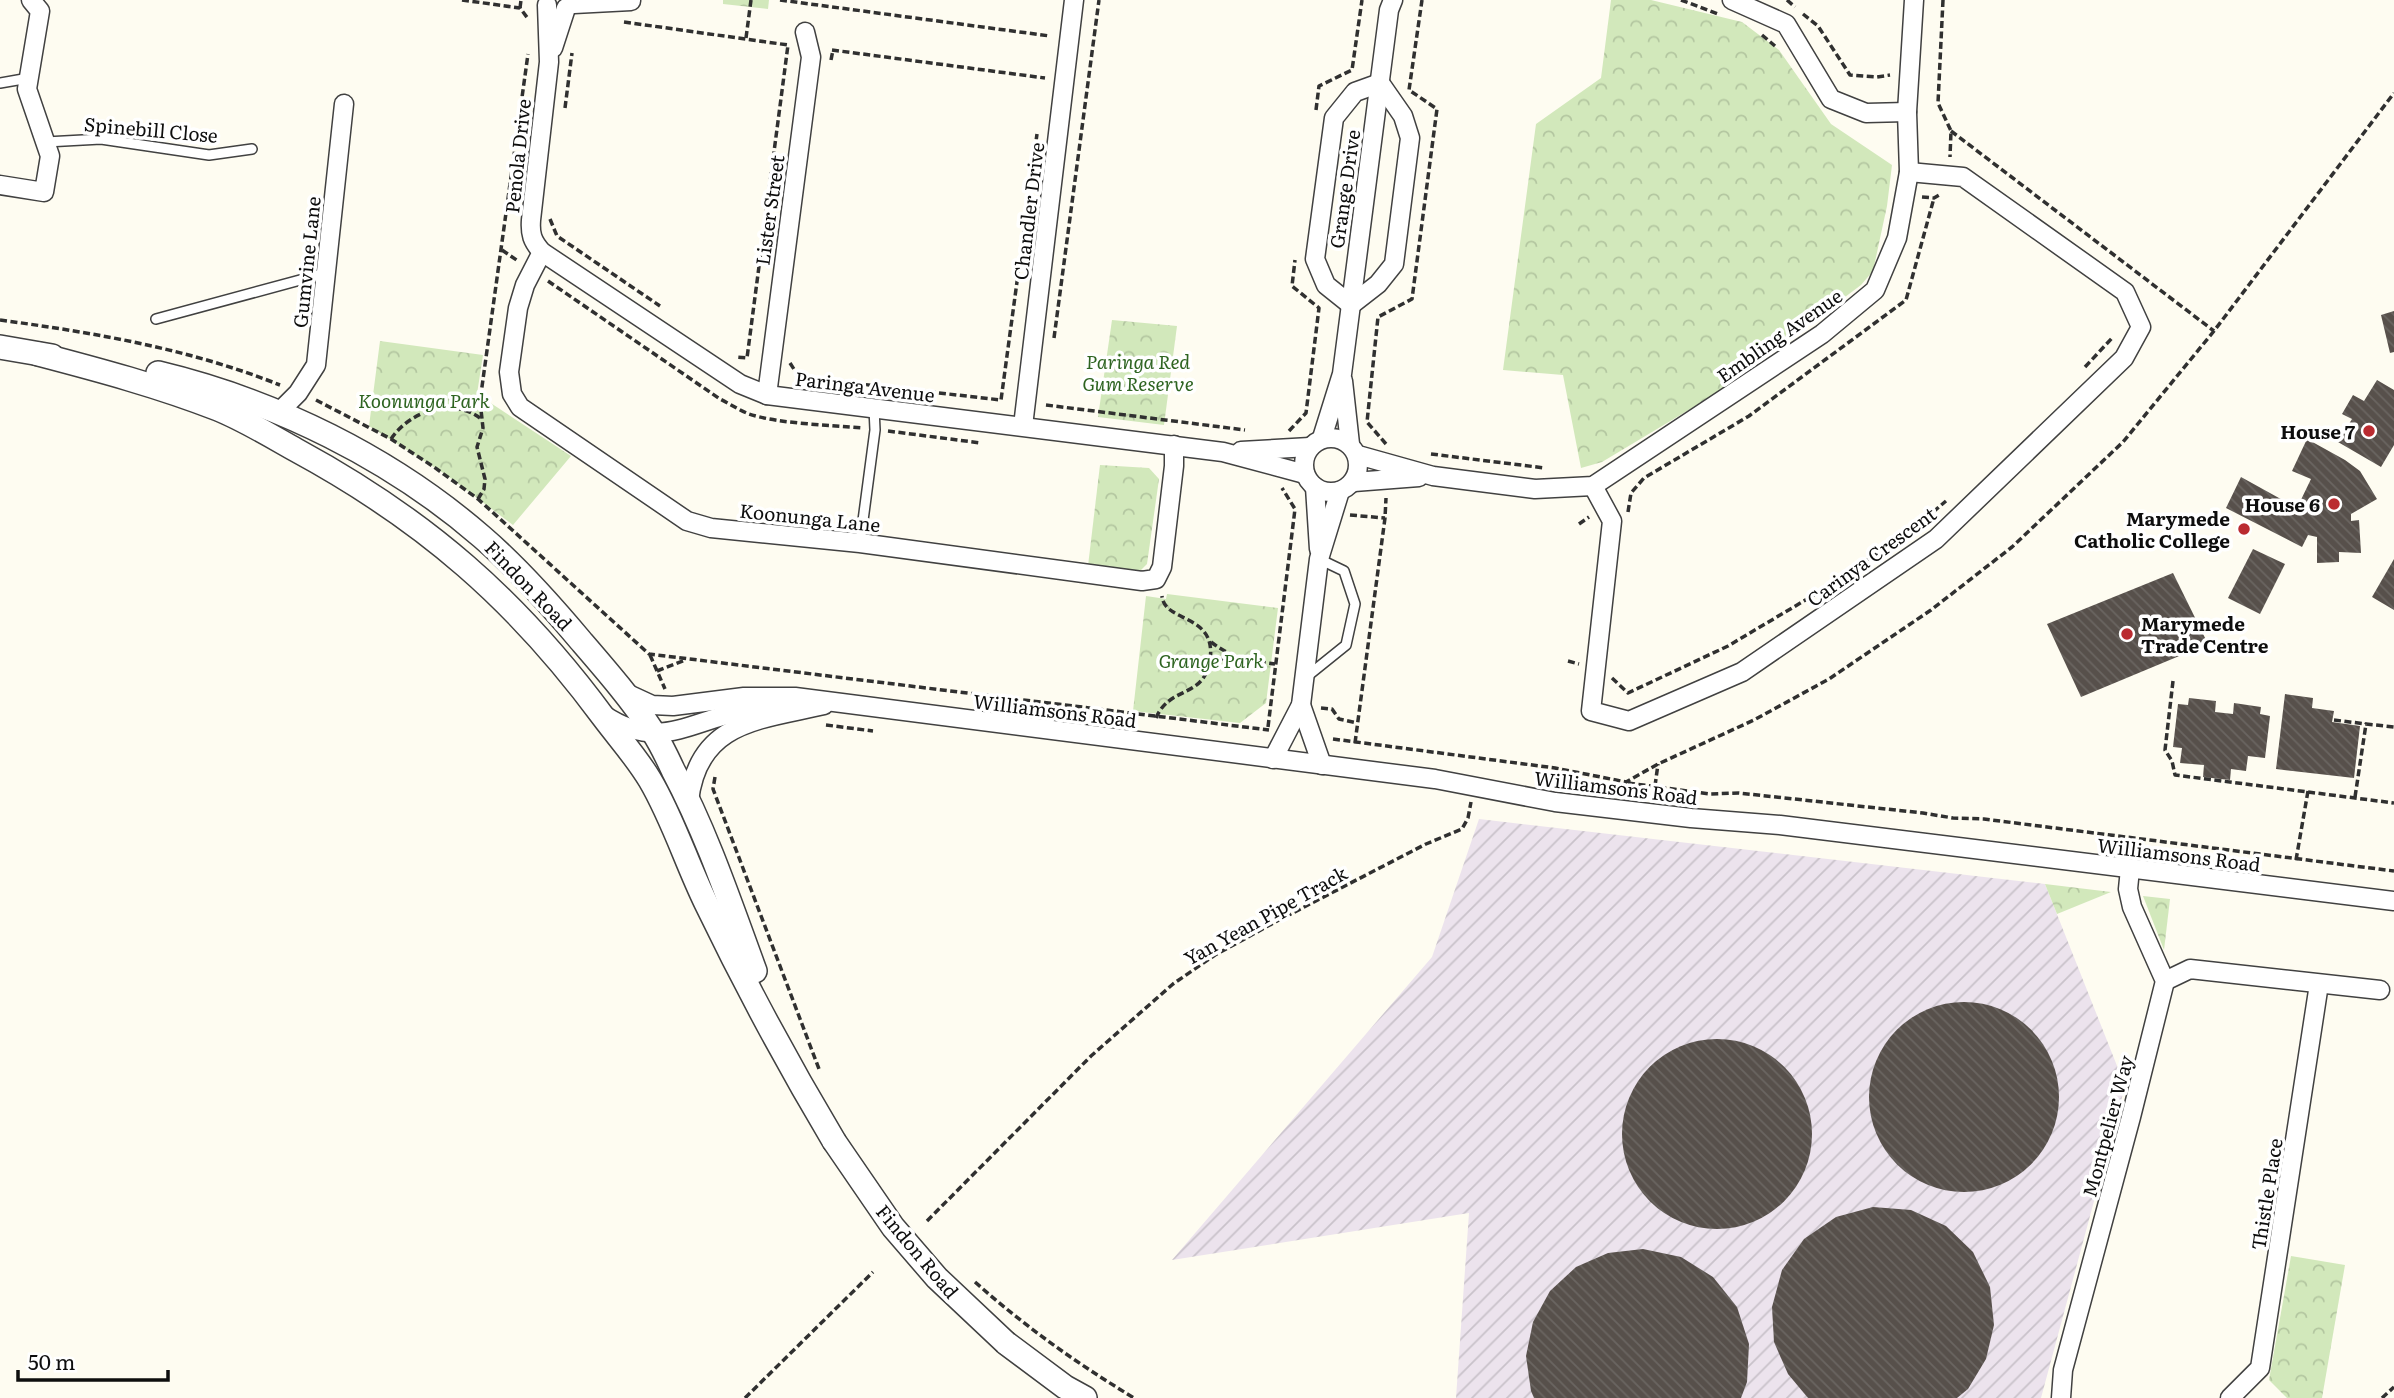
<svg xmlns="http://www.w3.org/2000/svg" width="2394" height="1398" font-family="Literata,serif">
<defs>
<pattern id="industrial-furrows" width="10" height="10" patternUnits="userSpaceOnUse" patternTransform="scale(1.75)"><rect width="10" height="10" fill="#ece3ed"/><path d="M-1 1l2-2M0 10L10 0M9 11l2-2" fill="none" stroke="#c9c2ca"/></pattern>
<pattern id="park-crowns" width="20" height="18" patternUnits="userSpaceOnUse" patternTransform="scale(1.75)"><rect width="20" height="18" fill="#d2e8bb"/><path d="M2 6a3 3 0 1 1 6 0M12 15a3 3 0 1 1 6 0" fill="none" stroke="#b3c6a0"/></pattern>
<pattern id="building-back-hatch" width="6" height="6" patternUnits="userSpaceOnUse" patternTransform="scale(1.75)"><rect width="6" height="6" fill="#57504b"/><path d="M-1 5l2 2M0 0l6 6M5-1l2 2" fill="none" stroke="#6a6561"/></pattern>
</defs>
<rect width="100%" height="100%" fill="#fefcf1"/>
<path fill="url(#industrial-furrows)" d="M1479,819L2045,884L2125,1086L2041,1398H1456L1469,1213L1172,1260L1432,957Z"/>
<g fill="url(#park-crowns)">
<path d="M723,0H769L768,9L723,4Z"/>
<path d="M1611,0H1651L1742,22L1779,50L1831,124L1892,165L1887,206L1873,271L1861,285L1717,393L1602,462L1581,468L1563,375L1503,370L1536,124L1601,78Z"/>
<path d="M1112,320L1177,326L1164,425L1098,417Z"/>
<path d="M380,341L483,355L477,394L571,456L513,525L445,474L369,426Z"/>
<path d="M1100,465L1149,468L1159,479L1147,564L1138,573L1088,566Z"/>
<path d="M1167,594L1278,608L1266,703L1240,723L1133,711L1146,596L1166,599Z"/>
<path d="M2045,884L2111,892L2057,914Z"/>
<path d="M2143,896L2170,899L2164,950Z"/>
<path d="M2291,1256L2345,1265L2322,1398H2287L2269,1380Z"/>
</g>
<g fill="url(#building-back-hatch)">
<path d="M2394,311V352L2390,353L2381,315Z"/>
<path d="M2377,380L2394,390V445L2381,467L2338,442L2352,419L2342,414L2353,395L2364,401Z"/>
<path d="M2307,439L2345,460L2360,471L2377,499L2351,514V521L2359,520L2361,553L2339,552V562L2317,563V537L2308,535L2302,547L2226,508L2241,477L2297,508L2311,479L2292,471Z"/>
<path d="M2253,549L2285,564L2260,614L2228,598Z"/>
<path d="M2394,559V610L2372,597Z"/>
<path d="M2173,573L2208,644L2081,697L2047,624Z"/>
<path d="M2285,694L2313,698L2312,708L2334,711L2332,722L2360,726L2354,778L2276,769Z"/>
<path d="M2189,698L2216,701L2215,712L2233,714L2234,703L2261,707L2260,714L2270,716L2265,758L2248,756L2246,771L2231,769L2230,780L2203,777L2204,765L2180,763L2182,748L2173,747L2178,704L2188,705Z"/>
<circle cx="1964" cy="1097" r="95"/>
<circle cx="1717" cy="1134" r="95"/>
<path d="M1873,1207L1911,1210L1946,1226L1973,1252L1990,1287L1994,1325L1986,1359L1968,1389L1957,1398H1808L1788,1374L1774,1342L1772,1307L1782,1270L1804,1239L1836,1217Z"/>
<path d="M1643,1249L1681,1257L1713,1277L1737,1307L1749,1344L1747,1382L1741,1398H1534L1531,1391L1526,1356L1533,1322L1550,1291L1576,1267L1608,1253Z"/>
</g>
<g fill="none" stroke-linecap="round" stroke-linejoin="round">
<defs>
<g id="service">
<path d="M0,83L29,78"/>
<path d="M46,142L101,139L209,155L252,149"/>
<path d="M156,319L326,273"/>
<path d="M860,543L875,430L874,408"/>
<path d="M1305,678L1346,645L1355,604L1344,571L1319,559"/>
</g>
<g id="minor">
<path d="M1732,0L1786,24L1831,99L1866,113L1907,112"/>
<path d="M574,4L631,1"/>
<path d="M547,5L549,62L531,220C530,234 532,241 542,252L740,384L767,395L1223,452L1305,474"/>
<path d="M553,48L566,8"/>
<path d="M1380,83L1403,116L1410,138L1394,264L1378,284L1351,305L1326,285L1315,259L1334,118L1355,92Z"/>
<path d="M0,185L44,192L50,156L27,89L40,11L31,0"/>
<path d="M542,252L525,285L518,308L509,372L512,394L520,407L687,521L711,528L860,543L1142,581L1156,579L1162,567L1174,466V445"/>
<path d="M1343,381L1350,444"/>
<path d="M767,395L811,57L805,32"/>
<path d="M278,413L298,393L316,365L344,104"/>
<path d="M1023,426L1074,0"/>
<circle cx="1331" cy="465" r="27"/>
<path d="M1322,438L1342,374L1389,10L1393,0"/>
<path d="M1241,451L1310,447"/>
<path d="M1358,455L1433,476L1535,489L1593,486L1822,334L1875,290L1897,238L1909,172L1907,112L1914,0"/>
<path d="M1354,482L1419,477"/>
<path d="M1593,486L1612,521L1591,711L1629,721L1742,672L1936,539L2124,358L2141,327L2125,292L1963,177L1909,172"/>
<path d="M1315,487L1319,549"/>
<path d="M626,693L652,705L673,706L744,697H795L1435,779L1555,802L1691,818L1780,825L2394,901"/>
<path d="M1301,705L1322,765"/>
<path d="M604,715C660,752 688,721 744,711C756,709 770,708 782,707"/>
<path d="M1273,759L1301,705L1319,559L1340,491"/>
<path d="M689,801C698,721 760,720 824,705"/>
<path d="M2165,981L2190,969L2380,990"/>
<path d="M2061,1398L2063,1370L2131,1117L2165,981L2132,907L2128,889L2130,869"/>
<path d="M2230,1398L2260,1368L2319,984"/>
</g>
<g id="tertiary">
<path d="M0,347L52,356"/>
<path d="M38,354C99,370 159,386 218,409C245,420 271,436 296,450C425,520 517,600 604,718C619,738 637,758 650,780C673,819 686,862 706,903C745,984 788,1064 834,1141"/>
<path d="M158,373C275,401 391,458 482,537C518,568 550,604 581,641C606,670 632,700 653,732C661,744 667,757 673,770C707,834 730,903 755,971"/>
<path d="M1006,1343L1065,1387L1085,1398"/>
</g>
</defs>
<use href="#service" stroke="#414141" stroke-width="12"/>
<use href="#minor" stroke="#414141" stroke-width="21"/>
<use href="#tertiary" stroke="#414141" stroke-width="26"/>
<g stroke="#303030" stroke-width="3.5" stroke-dasharray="7 3.5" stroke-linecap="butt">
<path d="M462,0L520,8L529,20"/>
<path d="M780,0L1050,36"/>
<path d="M1681,0L1718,14"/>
<path d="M1787,0L1795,7"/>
<path d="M1943,0L1938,103L1951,131L1950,157"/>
<path d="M520,8L521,0"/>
<path d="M1803,14L1818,26L1850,75L1877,77L1890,75"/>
<path d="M624,22L788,45L747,358L736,357"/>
<path d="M1762,35L1775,46"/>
<path d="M746,38L751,0"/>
<path d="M832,50L1045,78"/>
<path d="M831,60L833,50"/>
<path d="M565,108L572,53"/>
<path d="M1316,110L1319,86L1352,70L1362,0"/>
<path d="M1951,131L2214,331"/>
<path d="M1922,197L1934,198L1941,194"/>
<path d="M550,219L557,236L660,306"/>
<path d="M502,250L518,261"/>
<path d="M548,281L720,399C730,404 739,410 749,414C779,424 831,425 863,428"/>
<path d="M0,320C96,333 190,349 280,385"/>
<path d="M1054,338L1099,0"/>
<path d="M790,363L799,377L1001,400L1037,134"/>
<path d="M2085,367L2113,337"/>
<path d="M316,400L391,439L434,467L478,499L649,654L1269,730"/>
<path d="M1046,405L1245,430"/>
<path d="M464,408L480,402"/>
<path d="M888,431L981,443"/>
<path d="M1289,431L1306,413L1319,308L1292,286L1295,260"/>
<path d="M391,439C410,411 451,397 480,418"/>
<path d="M1386,444L1367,422L1378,317L1412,299L1437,109L1409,90L1422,0"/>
<path d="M1431,454L1545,468"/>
<path d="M478,499L484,489L485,479L477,447L483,428L480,401L528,54"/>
<path d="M1628,512L1631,493L1644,478L1749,416L1906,300L1934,198"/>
<path d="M1350,515L1385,518"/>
<path d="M1579,524L1589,517"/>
<path d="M1211,642C1232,658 1250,661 1275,664"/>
<path d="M650,655L665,689"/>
<path d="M1568,661L1579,664"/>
<path d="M1210,664L1230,656"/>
<path d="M657,671L685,660"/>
<path d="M1612,678L1628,693L1728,646L1829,586L1913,529L1946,501"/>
<path d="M2173,681L2165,750L2172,761L2175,775L2394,803"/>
<path d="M1321,708L1332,709L1339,719L1357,723"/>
<path d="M1156,718C1170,685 1204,699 1210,660C1217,613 1164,623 1162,596"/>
<path d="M2334,720L2366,724"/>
<path d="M826,725L873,731"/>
<path d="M1268,727L1295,509L1282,488"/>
<path d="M1333,739L1555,768L1626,782L1658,764L1754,720L1829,679L1931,610L2012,547L2123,442L2214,331L2394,93"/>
<path d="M1355,743L1385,518L1386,498"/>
<path d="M715,777L713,789L819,1069"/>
<path d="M1628,783L1710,794L1739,793L1923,813L1953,818L1984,819L2394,871"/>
<path d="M1655,786L1658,764"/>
<path d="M2355,797L2366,724L2394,727"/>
<path d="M2296,860L2308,791"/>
<path d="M927,1221L1091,1056L1173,984L1215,955L1279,920L1426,844L1462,829L1468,818L1471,802"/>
<path d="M975,1282C1027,1328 1075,1362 1134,1398"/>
<path d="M745,1398L873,1272"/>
<path d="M2382,1398L2394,1387"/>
</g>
<use href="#service" stroke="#fff" stroke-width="9"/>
<use href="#minor" stroke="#fff" stroke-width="18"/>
<use href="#tertiary" stroke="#fff" stroke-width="23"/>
<defs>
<path id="tertiary-bridge" d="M834,1141L893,1227L937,1278L1006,1343"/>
</defs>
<use href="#tertiary-bridge" stroke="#414141" stroke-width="26" stroke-linecap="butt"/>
<use href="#tertiary-bridge" stroke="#fff" stroke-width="23"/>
</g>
<g fill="#ba2b30" stroke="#fff" stroke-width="2.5">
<circle cx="2369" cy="431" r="7"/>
<circle cx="2334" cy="504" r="7"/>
<circle cx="2244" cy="529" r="7"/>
<circle cx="2127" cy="634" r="7"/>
</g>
<g text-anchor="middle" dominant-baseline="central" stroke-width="7" stroke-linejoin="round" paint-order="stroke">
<g font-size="19" fill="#0e0e0e" stroke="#fff">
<text transform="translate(151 129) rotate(5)">Spinebill Close</text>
<text transform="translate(517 156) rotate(-84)">Penola Drive</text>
<text transform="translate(1344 189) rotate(-82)">Grange Drive</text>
<text transform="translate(769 210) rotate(-82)">Lister Street</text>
<text transform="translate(1028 211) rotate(-83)">Chandler Drive</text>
<text transform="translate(306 262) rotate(-84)">Gumvine Lane</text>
<text transform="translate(1779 335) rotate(-35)">Embling Avenue</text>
<text transform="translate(865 386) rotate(7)">Paringa Avenue</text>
<text transform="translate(810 517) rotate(6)">Koonunga Lane</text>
<text transform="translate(1871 556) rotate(-36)">Carinya Crescent</text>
<text transform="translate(529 585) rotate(46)">Findon Road</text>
<text transform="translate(1055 710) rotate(7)">Williamsons Road</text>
<text transform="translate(1616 787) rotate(7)">Williamsons Road</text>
<text transform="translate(2179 854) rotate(7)">Williamsons Road</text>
<text transform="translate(1265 915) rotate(-29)">Yan Yean Pipe Track</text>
<text transform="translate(2107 1126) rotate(-75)">Montpelier Way</text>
<text transform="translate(2266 1194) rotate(-81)">Thistle Place</text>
<text transform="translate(918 1251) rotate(50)">Findon Road</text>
</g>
<g font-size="19" font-style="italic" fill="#2e6421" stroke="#fff">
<text x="1138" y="361">Paringa Red<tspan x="1138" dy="22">Gum Reserve</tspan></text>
<text x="424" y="400">Koonunga Park</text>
<text x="1211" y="660">Grange Park</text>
</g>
<g font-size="19" font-weight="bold" fill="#0e0e0e" stroke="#fff" text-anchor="end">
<text x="2355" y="431">House 7</text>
<text x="2320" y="504">House 6</text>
<text x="2230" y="518">Marymede<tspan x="2230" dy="22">Catholic College</tspan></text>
<text x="2141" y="623" text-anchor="start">Marymede<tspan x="2141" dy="22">Trade Centre</tspan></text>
</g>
</g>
<path d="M18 1370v10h150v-10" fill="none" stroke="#0e0e0e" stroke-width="3.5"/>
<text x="28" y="1370" font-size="21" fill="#0e0e0e" stroke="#ffffff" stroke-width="5" paint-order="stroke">50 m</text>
</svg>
